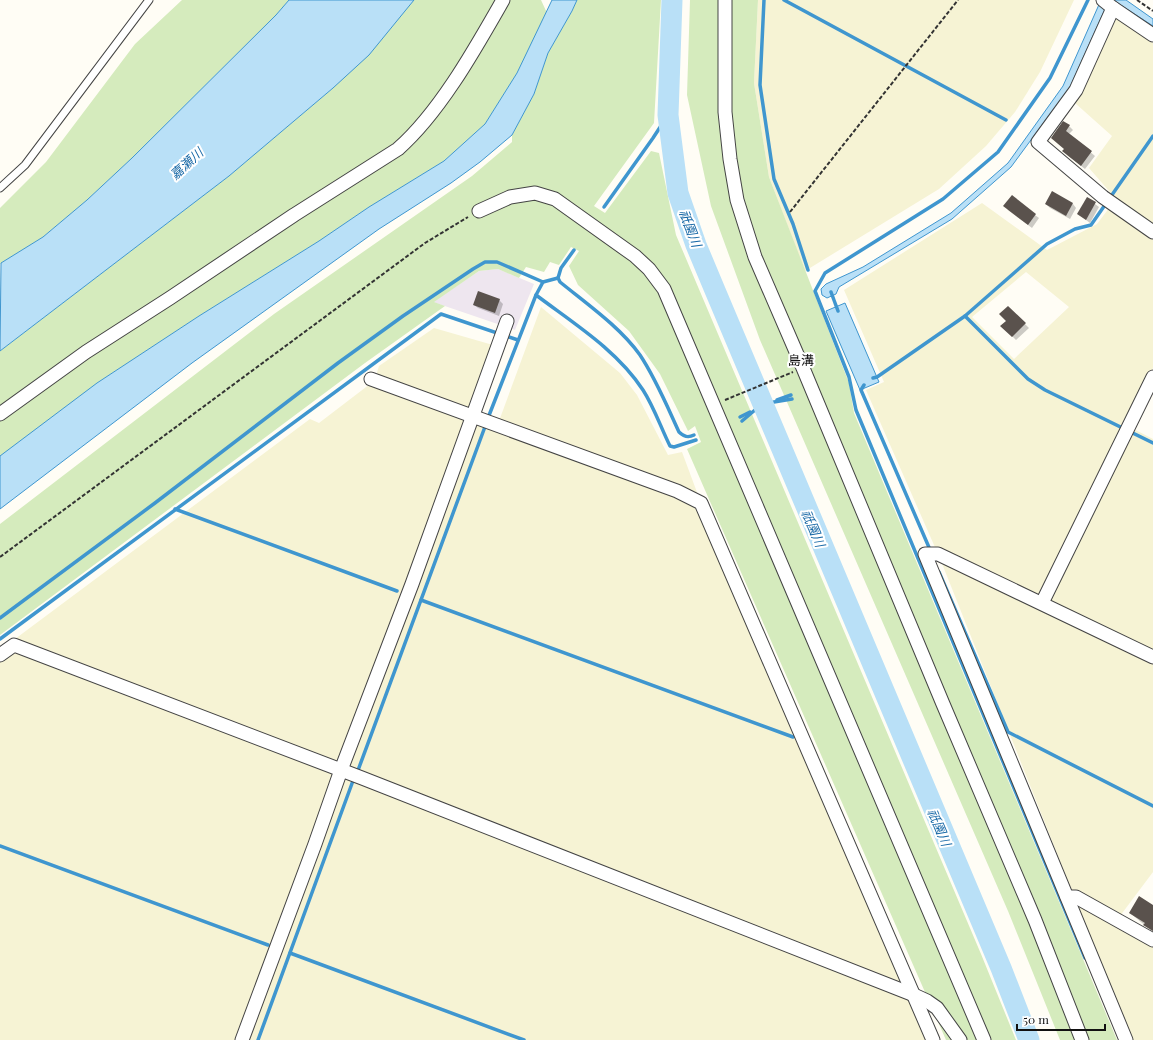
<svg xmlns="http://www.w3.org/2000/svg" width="1153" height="1040" font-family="'Playfair Display','Noto Sans JP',serif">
<rect width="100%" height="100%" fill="#fffdf5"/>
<path fill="#eee6ef" d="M498,269L534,284L515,330L433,302L479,271Z"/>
<g fill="#f6f3d4" fill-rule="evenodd">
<path d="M758,0H1074L1040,72L1015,112L986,146L939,189L805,271L769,177L754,83Z"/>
<path d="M1113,15L1153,43V368L1124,424L1153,439V872L1114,924L1153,945V1040H1131L941,561L866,390L884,382L844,290L982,203L1047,250L1097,224L1116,199L1089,168L1112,136L1075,103ZM1026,272L1069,307L1014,359L972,317Z"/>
<path d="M541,307L620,373L637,395L668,455L682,452L698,495L499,421Z"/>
<path d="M434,328L493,345L469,412L375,379L379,366Z"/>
<path d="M370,384L699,506L928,1040H0V661L14,651L15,639L310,419L319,423Z"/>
</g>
<g fill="#d5ebbd">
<path d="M182,0H289L276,15L132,158L87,200L43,237L0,264V208L46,162L135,44Z"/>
<path d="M414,0H541L547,13L517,73L485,124L444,161L369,207L319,241L199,316L97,383L0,485V351L229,176L333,88Z"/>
<path d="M577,0H661L654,123L594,206L605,213L651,151L659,153L676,235L981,954L1016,1040H946L687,449L701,442L695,426L688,431L660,374L629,331L578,285L569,266L579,251L571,247L559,265L550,262L544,272L526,267L519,278L498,269L479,271L434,302L445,306L365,363L0,635V524L274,314L472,176L512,142V135L534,94L548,53L572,11Z"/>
<path d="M690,0H758L754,83L769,177L849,383L854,413L1117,1040H1060L1008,911L760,340L711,206L687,95Z"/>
</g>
<g fill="#b9e0f7" stroke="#3f96cf">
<path d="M289,0H414L369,55L333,88L229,176L0,351L1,263L43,237L87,200L132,158L276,15Z"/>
<path d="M552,0H577L572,11L548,53L534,94L512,135L480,162L451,183L379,229L192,363L0,509V456L97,383L199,316L319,241L369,207L444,161L485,124L517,73Z"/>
<path d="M1101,0H1126L1153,19V26L1113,0L1105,9L1070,87L1011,167L952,219L839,287L836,294L827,298L822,295L821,289L826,284L863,267L951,213L1008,163L1063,86Z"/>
<path d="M845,303L879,382L860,390L826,311Z"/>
</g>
<g fill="#0003">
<path d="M1069,126L1073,130L1069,134L1095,156L1085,169L1067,155L1065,149L1052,138Z"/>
<path d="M1052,193L1073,204L1076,208L1070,219L1050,208L1046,204Z"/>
<path d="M1087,198L1099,207L1090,223L1078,214Z"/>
<path d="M1008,210L1035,215L1039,218L1032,228Z"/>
<path d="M499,300L503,304L499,316L478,308L474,305Z"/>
<path d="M1008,307L1029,328L1016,340L1002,326L1007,321Z"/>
<path d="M1153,906V932L1130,913Z"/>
</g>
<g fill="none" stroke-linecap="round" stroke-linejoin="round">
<g stroke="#3f96cf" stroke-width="3.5">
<path d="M764,0L760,85L774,179L793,224L808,270"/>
<path d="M784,0L1006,120"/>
<path d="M604,207L653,138L668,115"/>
<path d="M558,278L560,282C587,304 620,327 640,355C656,379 667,406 679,432C684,437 688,438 694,435"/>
<path d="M558,278L561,268L574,250"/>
<path d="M831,292L838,311"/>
<path d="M536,295L543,282"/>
<path d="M965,316L1028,379L1045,390L1153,443"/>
<path d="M873,378L877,377L965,316L1047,244L1075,229L1091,225L1153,136"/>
<path d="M864,385L861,390L931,552"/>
<path d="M777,400L791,395"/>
<path d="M740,417L750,412"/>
<path d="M488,418L536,295C573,323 617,350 643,390C654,407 661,428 670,446L674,447L696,440"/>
<path d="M742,421L762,404L792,399"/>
<path d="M175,509L397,591"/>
<path d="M939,572L1008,732L1153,806"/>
<path d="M421,600L793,737"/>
<path d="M0,618L155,503L338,363L403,316L473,269L485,262H497L543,282L558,278"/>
<path d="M0,639L441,314L518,340"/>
<path d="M357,773L486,424"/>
<path d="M0,846L268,945"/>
<path d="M290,953L524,1040"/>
<path d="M1085,958L856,410L849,377L815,291L825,273L943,199L998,152L1050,78L1088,0"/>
<path d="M258,1040L354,778"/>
</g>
<path stroke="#b9e0f7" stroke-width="21" d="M672,0L668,115L678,193L696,245L714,288L1001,968L1029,1040"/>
</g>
<g fill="#5a524d">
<path d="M1063,121L1070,125L1066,131L1092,151L1081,166L1062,151L1064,149L1051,138Z"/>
<path d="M1052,191L1073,203L1066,216L1045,204Z"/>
<path d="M1012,195L1036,214L1028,225L1003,206Z"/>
<path d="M1087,197L1096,202L1086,220L1077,214Z"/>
<path d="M478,291L500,299L495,313L473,305Z"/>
<path d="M1008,306L1026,323L1012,337L1000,326L1006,321L999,314Z"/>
<path d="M1139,896L1153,905V931L1143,925L1145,923L1129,913Z"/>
</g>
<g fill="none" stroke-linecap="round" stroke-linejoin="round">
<defs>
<path id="lane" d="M0,188L25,165L149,0"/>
<g id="street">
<path d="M725,0V112L730,159L737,200L755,257L803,368L943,704L1035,920L1082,1040"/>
<path d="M1103,0L1113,8L1153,35"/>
<path d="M1113,8L1076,90L1038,142L1103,197L1153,232"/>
<path d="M479,211L510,197L535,193L555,199L635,256L649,269L664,289L984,1040"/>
<path d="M371,379L677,491L701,503L933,1040"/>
<path d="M0,414L86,352L170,298L294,215L398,149C440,112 475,49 503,0"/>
<path d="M1042,603L1153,377"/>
<path d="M0,655L14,645L362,778L914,995L927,1001L937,1008L960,1040"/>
<path d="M1067,897H1076L1153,940"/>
<path d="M242,1040L315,844L341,770L412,584L507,321"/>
<path d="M1126,1040L925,554H938L1153,657"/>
</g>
</defs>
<use href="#lane" stroke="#444" stroke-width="9"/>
<use href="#street" stroke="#444" stroke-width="15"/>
<g stroke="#333" stroke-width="2" stroke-dasharray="4 2" stroke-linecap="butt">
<path d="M1137,0L1153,11"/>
<path d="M790,212L958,0"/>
<path d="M725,400L793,372"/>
<path d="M0,557L425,243L468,217"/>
</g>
<use href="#lane" stroke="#fff" stroke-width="7"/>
<use href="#street" stroke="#fff" stroke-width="13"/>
</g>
<g text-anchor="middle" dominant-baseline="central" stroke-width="4" stroke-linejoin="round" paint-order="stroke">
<g font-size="13" font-style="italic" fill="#1768a6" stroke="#fff">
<text transform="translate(186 163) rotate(-42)">嘉瀬川</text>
<text transform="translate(691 228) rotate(69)">祇園川</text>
<text transform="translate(814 528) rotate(67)">祇園川</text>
<text transform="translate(940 827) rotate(67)">祇園川</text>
</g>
<g font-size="13" fill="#111" stroke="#fff">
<text x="801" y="359">島溝</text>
</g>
</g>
<path d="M1017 1024v6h88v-6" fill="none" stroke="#111111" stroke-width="2"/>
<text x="1023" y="1024" font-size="12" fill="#111111" stroke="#ffffff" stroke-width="3" paint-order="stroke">50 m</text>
</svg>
